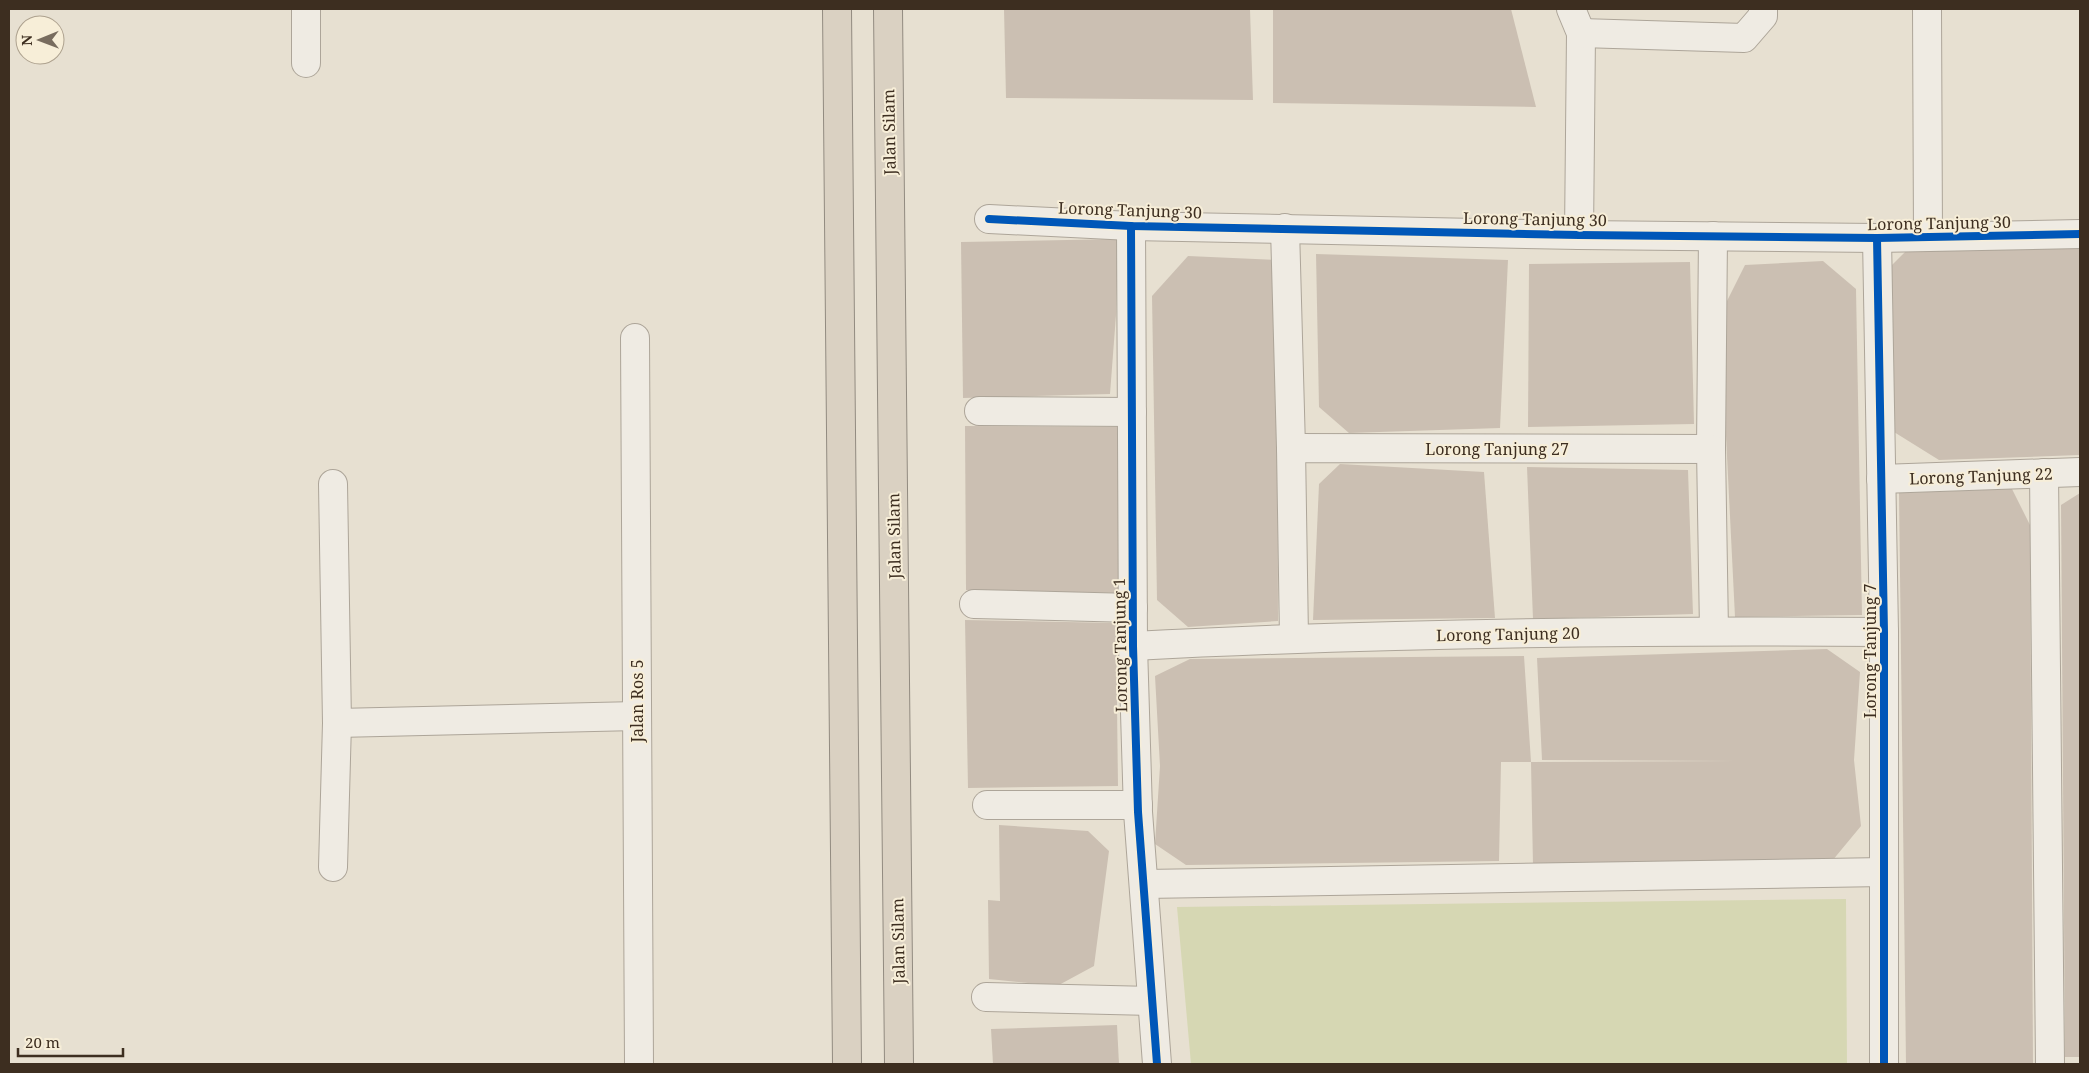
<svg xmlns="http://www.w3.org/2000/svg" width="2089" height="1073" font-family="'Noto Serif',serif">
<rect width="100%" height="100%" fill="#e7e0d1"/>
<path fill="#d6d7b3" d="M1846,899L1847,1064H1191L1177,907Z"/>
<g fill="#cbbfb2">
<path d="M1004,9L1250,10L1253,100L1006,98Z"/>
<path d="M1273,9H1511L1536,107L1273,103Z"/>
<path d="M1118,239L1116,315L1110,394L963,398L961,242Z"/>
<path d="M2080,248V455L1939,460L1894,432L1891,370L1882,275L1907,250Z"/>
<path d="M1316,254L1508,260L1500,428L1349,433L1319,407Z"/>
<path d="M1188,256L1277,260L1278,621L1188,627L1157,600L1152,296Z"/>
<path d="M1823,261L1856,289L1862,615L1735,617L1720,315L1745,265Z"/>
<path d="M1690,262L1694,424L1528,427L1529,264Z"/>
<path d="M965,426L1120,427L1121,593L966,590Z"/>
<path d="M1340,464L1484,472L1495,618L1313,620L1319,484Z"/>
<path d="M1527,467L1688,470L1693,614L1533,619Z"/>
<path d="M2012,489L2030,525L2033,1064H1906L1899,493Z"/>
<path d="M2080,493V1057H2065L2061,505Z"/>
<path d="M965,620L1116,623L1118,786L968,788Z"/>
<path d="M1827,649L1860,672L1854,760L1861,826L1832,861L1533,866L1531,762L1735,761L1542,760L1537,658Z"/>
<path d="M1524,656L1531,762H1501L1499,861L1186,865L1155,844L1160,766L1155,676L1190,659Z"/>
<path d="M999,825L1088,831L1109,851L1094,966L1057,986L989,979L988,900L1000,901Z"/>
<path d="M1117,1025L1119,1064H993L991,1029Z"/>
</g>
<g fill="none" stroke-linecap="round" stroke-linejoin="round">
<defs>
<g id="minor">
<path d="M306,9V63"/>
<path d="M1571,9L1581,33L1579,235"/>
<path d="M1927,9L1928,237"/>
<path d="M1581,33L1744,38L1763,16V9"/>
<path d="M989,219L1131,226L1579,235L1877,238L2080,234"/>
<path d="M1131,226L1133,646L1138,812L1157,1064"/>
<path d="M1285,228L1291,448"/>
<path d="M1877,238L1884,632V1064"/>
<path d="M635,338L639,1064"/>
<path d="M979,411L1132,412"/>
<path d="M1711,449L1713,236"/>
<path d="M2044,473L2050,1064"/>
<path d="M1881,479L2080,472"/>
<path d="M333,484L337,723L333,867"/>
<path d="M974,604L1133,608"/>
<path d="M1294,638L1291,448L1711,449L1714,631"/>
<path d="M1133,646C1383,633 1634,630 1884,632"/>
<path d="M337,723L637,716"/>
<path d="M987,805H1138"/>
<path d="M1144,884L1884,872"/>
<path d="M986,997L1152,1001"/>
</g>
<g id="highway">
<path d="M837,9L847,1064"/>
<path d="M888,9L899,1064"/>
</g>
</defs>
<use href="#minor" stroke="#ada599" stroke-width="30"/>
<use href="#highway" stroke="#928b80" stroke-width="30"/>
<use href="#minor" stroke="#efebe3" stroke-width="28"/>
<use href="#highway" stroke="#dad1c2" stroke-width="28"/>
<defs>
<g id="cycleway">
<path d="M989,219L1131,226L1579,235L1877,238L2080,234"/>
<path d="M1131,226L1133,646L1138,812L1157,1064"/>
<path d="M1877,238L1884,632V1064"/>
</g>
</defs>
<use href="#cycleway" stroke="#f7eed8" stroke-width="11"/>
<use href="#cycleway" stroke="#0057b8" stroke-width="8"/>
</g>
<g text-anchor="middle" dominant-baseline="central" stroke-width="4" stroke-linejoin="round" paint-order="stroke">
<g font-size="16" fill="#3d2e20" stroke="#f7eed8">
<text transform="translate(889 132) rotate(-91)">Jalan Silam</text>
<text transform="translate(1130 210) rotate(2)">Lorong Tanjung 30</text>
<text transform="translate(1535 219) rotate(1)">Lorong Tanjung 30</text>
<text transform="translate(1939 223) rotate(-1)">Lorong Tanjung 30</text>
<text x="1497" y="449">Lorong Tanjung 27</text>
<text transform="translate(1981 476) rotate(-2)">Lorong Tanjung 22</text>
<text transform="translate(894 536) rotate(-91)">Jalan Silam</text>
<text transform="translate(1508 634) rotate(-1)">Lorong Tanjung 20</text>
<text transform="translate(1120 645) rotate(-91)">Lorong Tanjung 1</text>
<text transform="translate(1870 651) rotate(-90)">Lorong Tanjung 7</text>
<text transform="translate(637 701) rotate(-90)">Jalan Ros 5</text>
<text transform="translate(898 941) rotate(-91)">Jalan Silam</text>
</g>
</g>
<rect width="2089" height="1073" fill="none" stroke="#3d2e20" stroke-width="20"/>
<g transform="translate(40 40) rotate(269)"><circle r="24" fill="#f7eed8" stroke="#ada18e"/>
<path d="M0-4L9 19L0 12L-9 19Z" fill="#786c5e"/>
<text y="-8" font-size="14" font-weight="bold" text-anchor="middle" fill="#3d2e20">N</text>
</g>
<path d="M18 1048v8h105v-8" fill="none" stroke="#3d2e20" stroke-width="2.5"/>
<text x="25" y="1048" font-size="15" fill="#3d2e20" stroke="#f7eed8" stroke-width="4" paint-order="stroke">20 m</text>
</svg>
